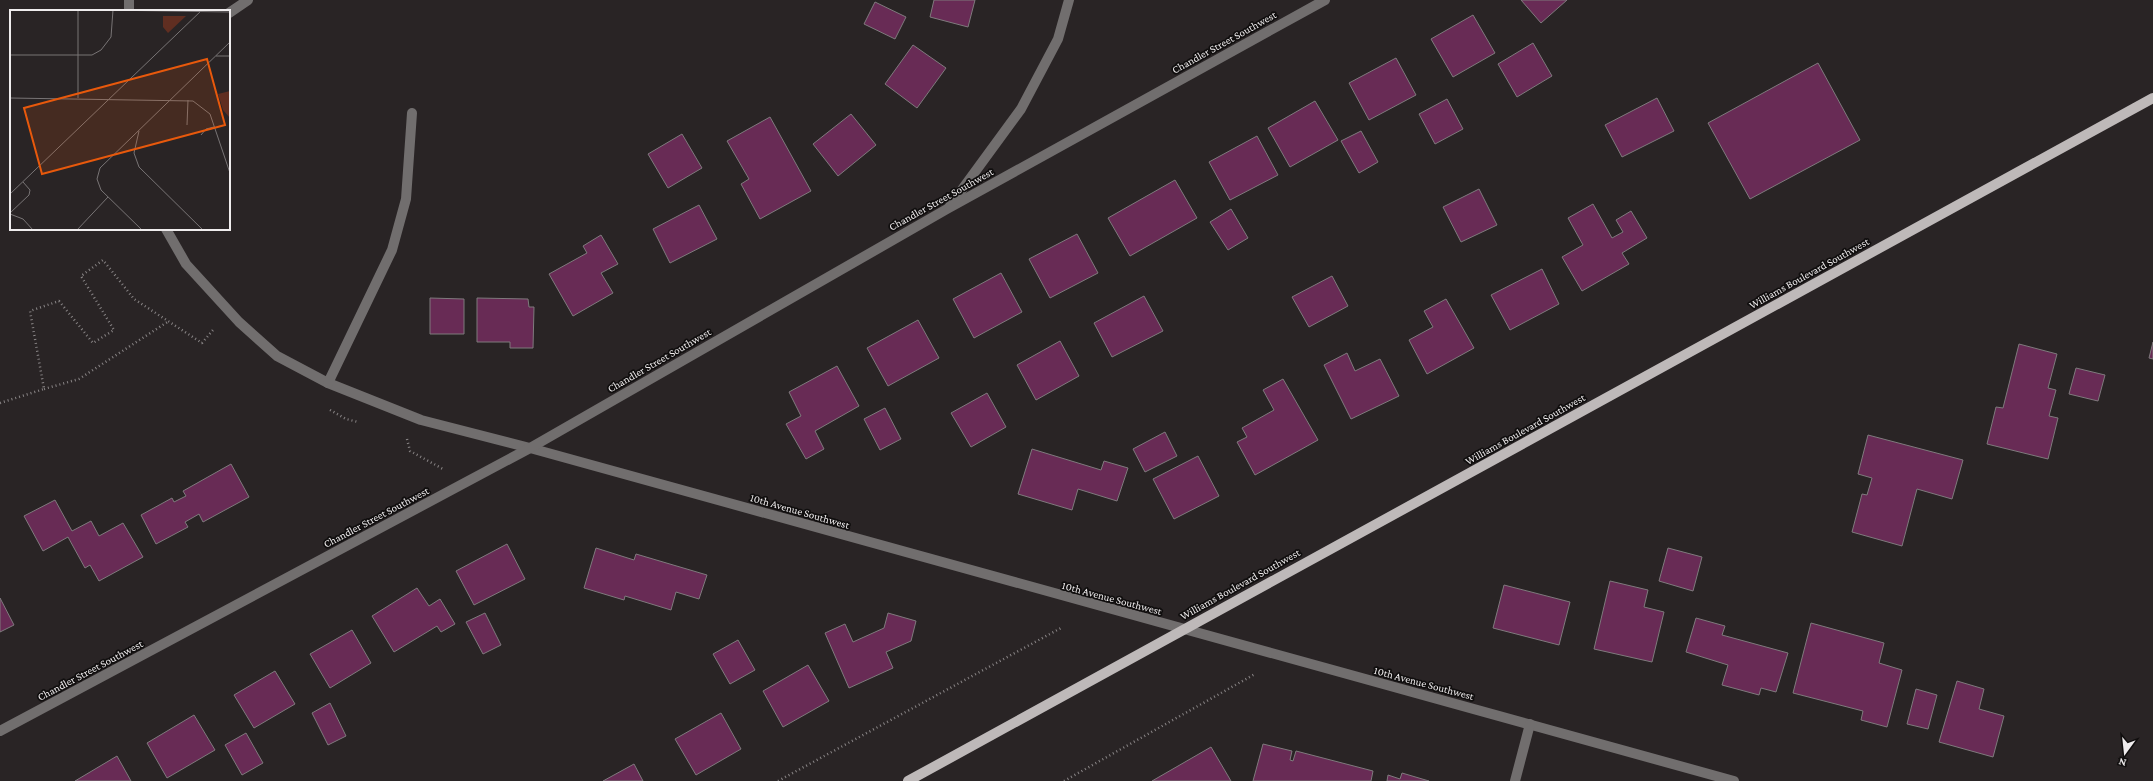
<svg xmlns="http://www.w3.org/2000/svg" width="2153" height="781" font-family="'Crimson Pro',serif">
<rect width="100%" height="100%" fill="#292425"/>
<g fill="#682b55" stroke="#7f7a7d">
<path d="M934,0H975L968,27L930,17Z"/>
<path d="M1521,0H1567L1541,23Z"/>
<path d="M875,2L906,17L895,39L864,24Z"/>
<path d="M1473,15L1495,53L1453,77L1431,39Z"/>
<path d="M1533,43L1552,76L1517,97L1498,64Z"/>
<path d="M913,45L946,68L917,108L885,84Z"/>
<path d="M1396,58L1416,95L1369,120L1349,83Z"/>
<path d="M1818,63L1860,140L1750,199L1708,123Z"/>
<path d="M1657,98L1674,131L1622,157L1605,125Z"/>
<path d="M1447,99L1463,129L1435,144L1419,114Z"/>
<path d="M1315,101L1338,140L1290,167L1268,128Z"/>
<path d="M851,114L876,145L838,176L813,144Z"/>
<path d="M770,117L811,191L760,219L741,184L749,179L727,141Z"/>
<path d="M1361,131L1378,162L1359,173L1341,141Z"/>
<path d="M682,134L702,168L668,188L648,154Z"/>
<path d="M1257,136L1278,175L1230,200L1209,162Z"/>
<path d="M1175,180L1197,218L1130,256L1108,218Z"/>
<path d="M1479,189L1497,225L1461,242L1443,207Z"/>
<path d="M1593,204L1612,238L1623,232L1616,220L1631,211L1647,238L1622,253L1629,264L1582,291L1562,257L1583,245L1568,218Z"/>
<path d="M699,205L717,239L670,263L653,229Z"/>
<path d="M1231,209L1248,238L1228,250L1210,222Z"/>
<path d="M1077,234L1098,273L1050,298L1029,259Z"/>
<path d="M601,235L618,264L601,273L613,293L573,316L549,274L587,253L583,246Z"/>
<path d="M1542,269L1559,304L1510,330L1491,295Z"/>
<path d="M1001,273L1022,312L974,338L953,299Z"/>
<path d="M1332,276L1348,306L1309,327L1292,297Z"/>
<path d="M1144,296L1163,331L1112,357L1094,323Z"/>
<path d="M430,298L464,299V334H430Z"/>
<path d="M477,298L528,299L529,307H534L533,348H510V342H477Z"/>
<path d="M1446,299L1474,348L1427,374L1409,340L1433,327L1424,311Z"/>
<path d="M918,320L939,358L888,386L867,348Z"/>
<path d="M1060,341L1079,376L1036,400L1017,365Z"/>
<path d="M2153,342V359L2149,358Z"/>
<path d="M2019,344L2057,354L2048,388L2056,390L2049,416L2058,418L2048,459L1987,444L1996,407L2003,408Z"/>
<path d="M1347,353L1355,371L1380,359L1399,396L1351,419L1324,365Z"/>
<path d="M837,366L859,406L815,431L824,449L806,459L786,424L801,416L789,392Z"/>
<path d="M2076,368L2105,375L2098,401L2069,394Z"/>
<path d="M1283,379L1318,440L1255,475L1237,442L1247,437L1242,428L1274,410L1263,390Z"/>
<path d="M987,393L1006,427L971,447L951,413Z"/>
<path d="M885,408L901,439L880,450L864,419Z"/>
<path d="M1165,432L1177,456L1145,472L1133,449Z"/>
<path d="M1868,435L1963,460L1952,499L1917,489L1902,546L1852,532L1862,494L1867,495L1872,478L1858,474Z"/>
<path d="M1032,449L1101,470L1104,461L1128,468L1117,501L1078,489L1072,510L1018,494Z"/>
<path d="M1198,456L1219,496L1174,519L1153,479Z"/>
<path d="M231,464L249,497L203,522L199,514L185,522L188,527L156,544L141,515L172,498L174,502L186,496L183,491Z"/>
<path d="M55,500L72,531L91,521L99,536L123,523L143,557L99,581L90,565L85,568L68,537L43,551L24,516Z"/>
<path d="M507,544L525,579L474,605L456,571Z"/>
<path d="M596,548L634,560L636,554L707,575L699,599L676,592L671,610L625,596L624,600L584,588Z"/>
<path d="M1668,548L1702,557L1693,591L1659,581Z"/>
<path d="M1610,581L1648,590L1644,607L1664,612L1652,662L1594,649Z"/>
<path d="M1504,585L1570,602L1559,645L1493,628Z"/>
<path d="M417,588L429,606L440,599L455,624L441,632L437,626L394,652L372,616Z"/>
<path d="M0,598L14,625L0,632Z"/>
<path d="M485,613L501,645L483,654L466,622Z"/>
<path d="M888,613L916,621L911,641L886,652L893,668L849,688L825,633L845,624L853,642L884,628Z"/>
<path d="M1696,618L1725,626L1722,635L1788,653L1776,692L1761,688L1759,695L1722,685L1728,665L1686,652Z"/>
<path d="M1811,623L1884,643L1879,663L1902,670L1887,727L1861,720L1863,711L1793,693Z"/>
<path d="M352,630L371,663L330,688L310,654Z"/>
<path d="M738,640L755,670L730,684L713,654Z"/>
<path d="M808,665L829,701L783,727L763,691Z"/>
<path d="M275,671L295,704L254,728L234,695Z"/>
<path d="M1957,681L1984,689L1979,709L2004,716L1993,757L1939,742Z"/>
<path d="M1916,689L1937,695L1928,729L1907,724Z"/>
<path d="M330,703L346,736L328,745L312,713Z"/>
<path d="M721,713L741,749L696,775L675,739Z"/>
<path d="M194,715L215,750L167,778L147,743Z"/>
<path d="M246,733L263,763L242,775L225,745Z"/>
<path d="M1263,744L1292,751L1290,760L1293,761L1296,751L1373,771L1371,781H1253Z"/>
<path d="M1211,747L1231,781H1152Z"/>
<path d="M117,756L131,781H75Z"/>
<path d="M634,764L643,781H603Z"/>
<path d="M1402,773L1429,781H1387L1388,775L1400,779Z"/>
</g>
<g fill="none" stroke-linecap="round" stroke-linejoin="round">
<g stroke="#898586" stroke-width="2.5" stroke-dasharray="1 3" stroke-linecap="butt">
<path d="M44,389L79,379L169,321"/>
<path d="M0,403L44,389L30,311L59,301L93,343L114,330L81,276L103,260L134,299L202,343L213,330L215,332"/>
<path d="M330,410L346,419L358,422"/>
<path d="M407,439L410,451L443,469"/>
<path d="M778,781L1061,628"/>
<path d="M1064,781L1255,674"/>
</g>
<g stroke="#716e6e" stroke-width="10">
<path d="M129,0V11"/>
<path d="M229,13L248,0"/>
<path d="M950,206L1021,109L1058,39L1069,0"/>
<path d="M166,229L186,264L239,322L277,356L328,383L421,420L530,448L1734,781"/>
<path d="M328,383L392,250L406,199L412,113"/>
<path d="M0,731L530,448L947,209L1325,0"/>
<path d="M1515,781L1530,724"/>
</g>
<path stroke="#beb9b9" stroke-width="10" d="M908,781L2153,98"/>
</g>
<g text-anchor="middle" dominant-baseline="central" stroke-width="3.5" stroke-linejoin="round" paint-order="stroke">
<g font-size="11" fill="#efeced" stroke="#100e0e">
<text transform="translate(1224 42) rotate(-29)">Chandler Street Southwest</text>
<text transform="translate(941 199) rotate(-29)">Chandler Street Southwest</text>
<text transform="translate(1809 273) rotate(-29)">Williams Boulevard Southwest</text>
<text transform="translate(659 360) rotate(-30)">Chandler Street Southwest</text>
<text transform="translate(1525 429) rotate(-29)">Williams Boulevard Southwest</text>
<text transform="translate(800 511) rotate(16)">10th Avenue Southwest</text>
<text transform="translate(376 517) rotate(-28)">Chandler Street Southwest</text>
<text transform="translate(1240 584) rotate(-29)">Williams Boulevard Southwest</text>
<text transform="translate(1112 598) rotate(15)">10th Avenue Southwest</text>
<text transform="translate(90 670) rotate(-28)">Chandler Street Southwest</text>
<text transform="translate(1424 683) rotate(15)">10th Avenue Southwest</text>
</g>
</g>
<g transform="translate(10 10)">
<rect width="220" height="220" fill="#292425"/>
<path d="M153,6H176L158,23L153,17ZM220,81V108L213,100L208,84Z" fill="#602e21"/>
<path fill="none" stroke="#787475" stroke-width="1" d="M68,0V88M95,0L220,2M0,45H82L91,40L101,27L103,0M206,46H220M0,88L183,91L200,104L220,163M177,115L178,90M129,121L124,143L129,157L193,220M191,125L196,119L204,117M0,184L192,0M0,203L19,185L20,180L13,172M0,204L13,209L23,220M67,220L98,187M132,220L91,180L87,169L90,158L220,32"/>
<path fill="#e8590c" fill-opacity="0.15" stroke="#e8590c" stroke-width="2" d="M197,49L215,115L32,164L14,98Z"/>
<rect width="220" height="220" fill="none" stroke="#efeced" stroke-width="2"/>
</g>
<g transform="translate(2125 753) rotate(195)" stroke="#100e0e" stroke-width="3" paint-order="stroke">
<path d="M0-3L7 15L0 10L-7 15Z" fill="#efeced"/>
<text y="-6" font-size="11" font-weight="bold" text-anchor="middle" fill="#efeced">N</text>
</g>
</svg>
